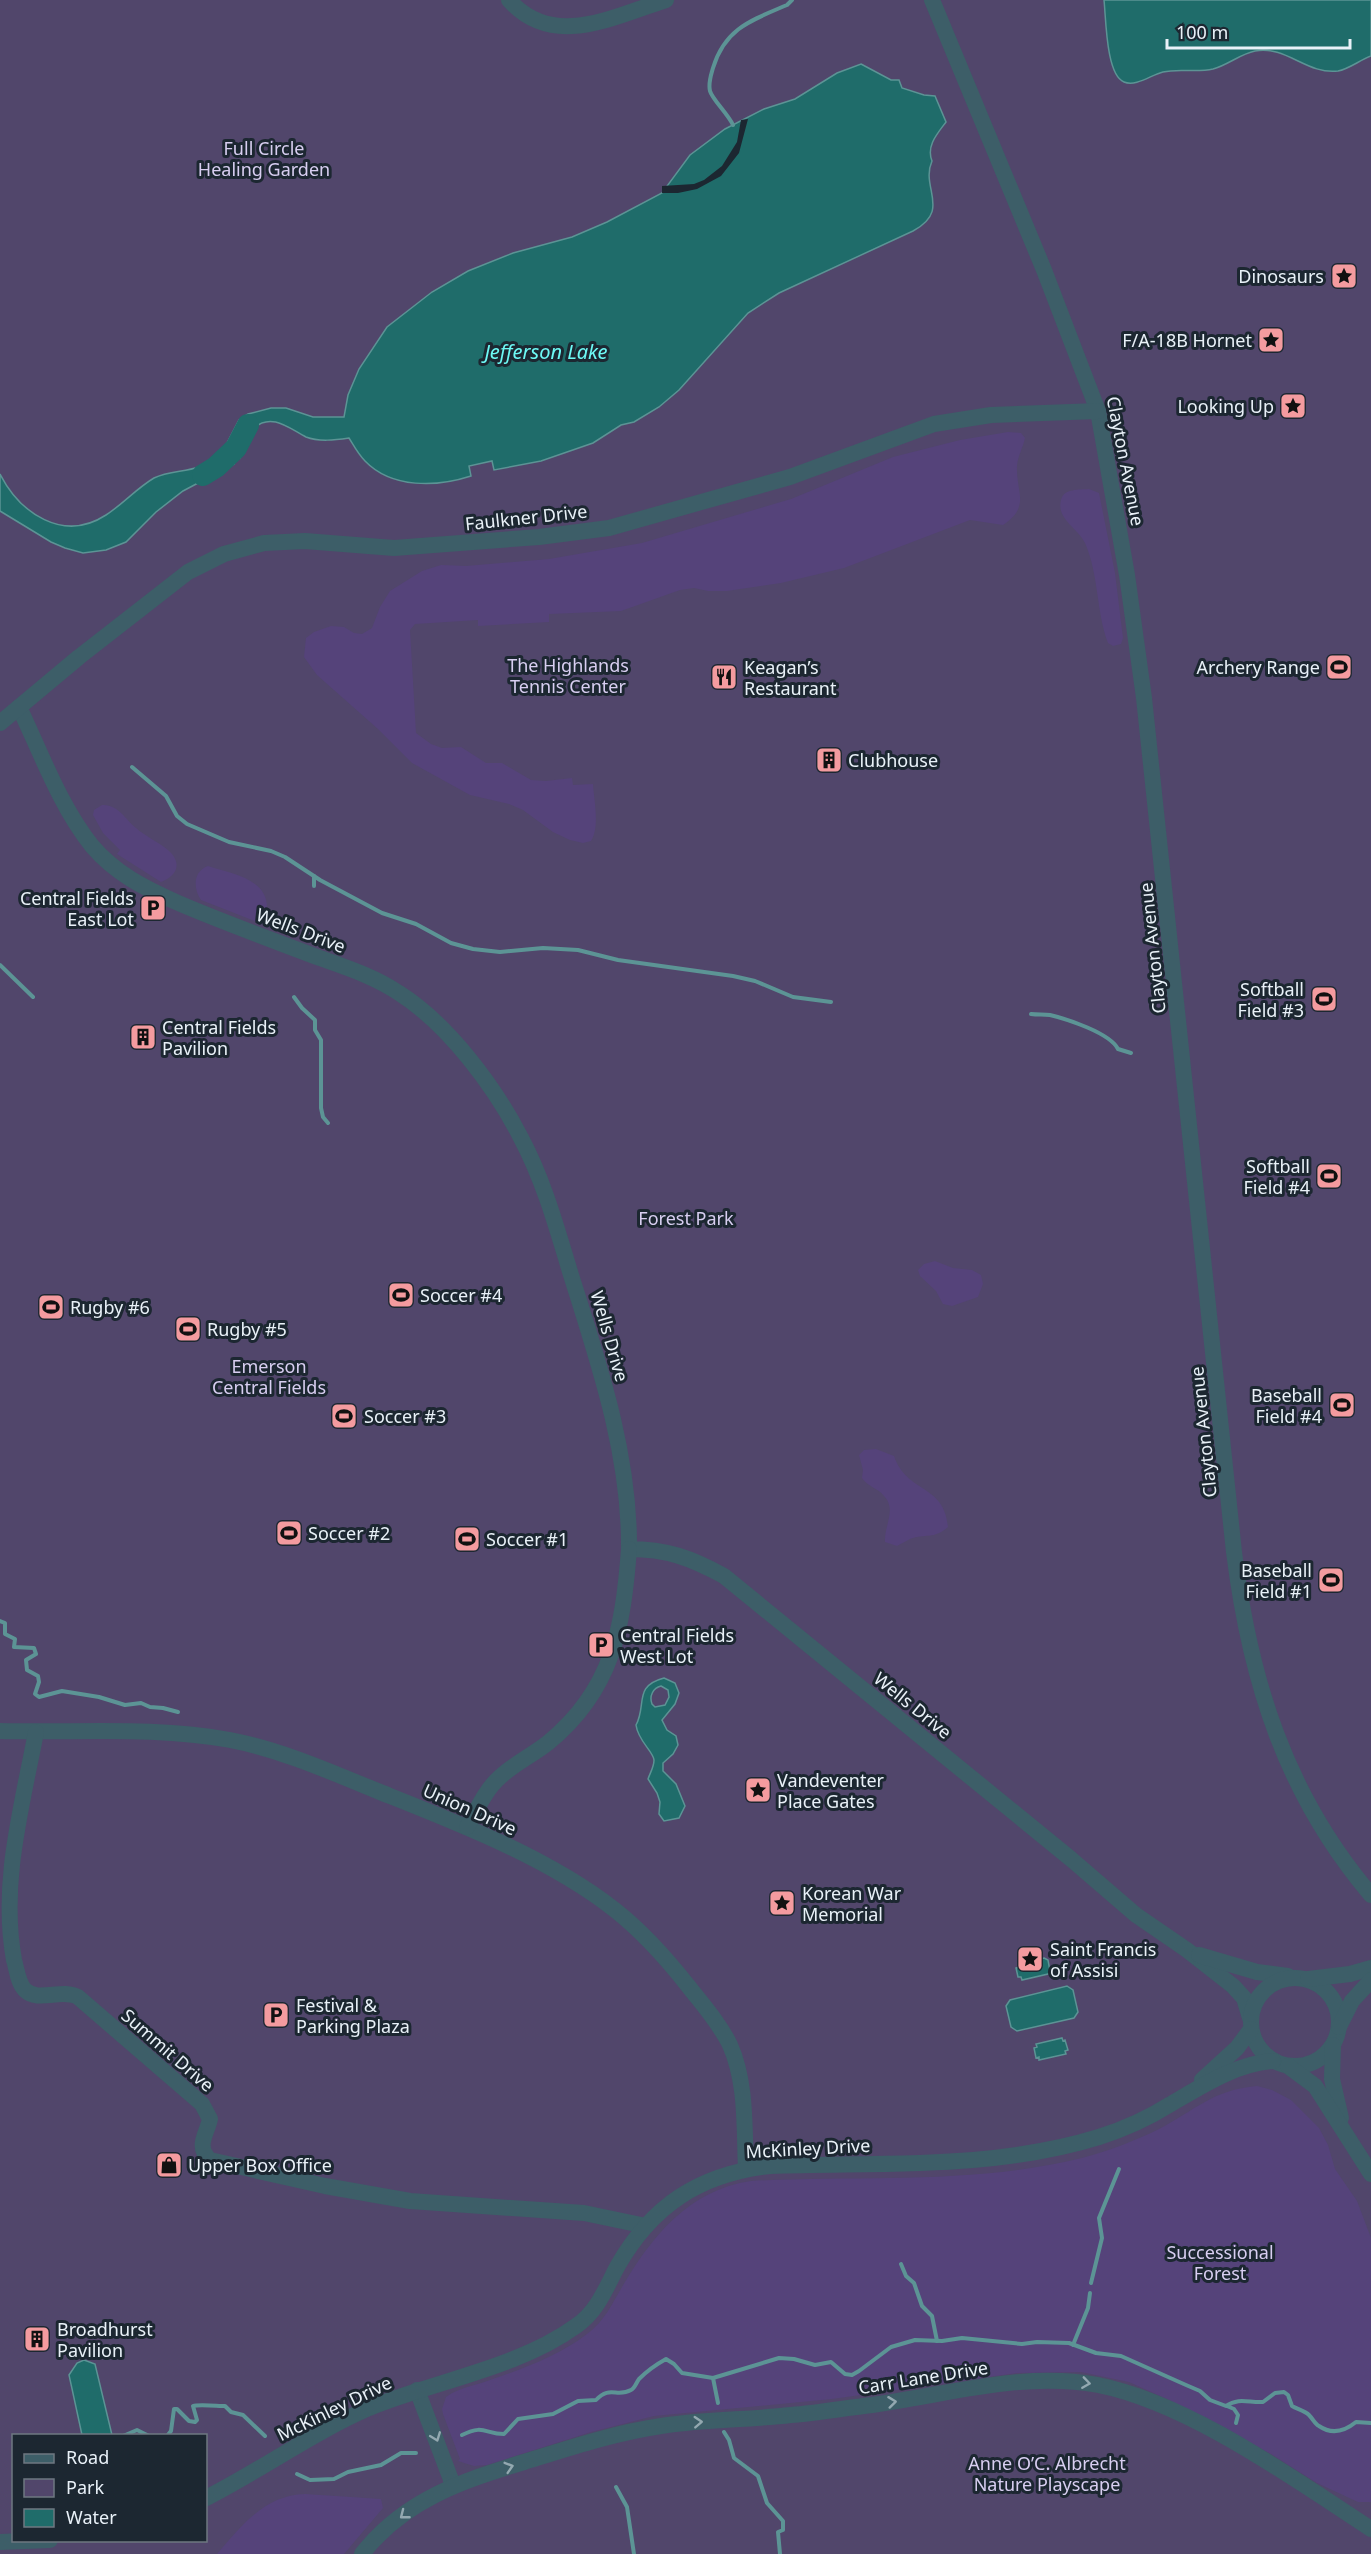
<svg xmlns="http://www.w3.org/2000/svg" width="1371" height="2554" font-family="'Noto Sans',sans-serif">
<rect width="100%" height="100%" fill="#1c2731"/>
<path fill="#51466b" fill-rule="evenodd" d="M0,0H1371V2554H0ZM14,2436H206V2540H14Z"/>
<g fill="#55437a">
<path d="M1008,432L1021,433L1025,438C1023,448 1018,455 1017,466C1016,493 1031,506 1003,525L970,520L844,568L781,583L727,591H708L694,588L680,590L621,611L549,614V622L478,626V620L415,624L410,630L416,733L431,744L442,748L461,747L486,763H502L531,780L546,781L572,778L573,785L593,784C594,800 600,827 591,841L583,843L570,840L553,832L523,810L509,804L470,795L412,763L378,729L317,675L304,657L306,638L314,632L331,626L344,627L354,633L362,634L372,628L380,607L390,591L422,571L441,565L466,566L549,559L642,543L791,499L893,457L960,440Z"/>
<path d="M1089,489L1099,493L1115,573L1123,638L1121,644L1113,646L1108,643C1096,611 1099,575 1085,543C1078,528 1056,519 1061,500C1064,488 1079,490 1089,489Z"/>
<path d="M102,805C118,804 125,819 136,828C146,837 159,842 168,850C183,863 177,876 161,882L117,854L120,850L103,833L93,815L94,810Z"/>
<path d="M208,866C229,873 267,878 267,907C267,915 264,919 257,922L201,900C193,889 193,871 208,866Z"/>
<path d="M935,1261L953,1268L972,1270L981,1275L983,1284L978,1297L952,1306L943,1304L936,1291L920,1276L918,1270L924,1264Z"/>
<path d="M876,1449L894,1456C907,1494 944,1483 948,1527C933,1540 926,1533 910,1539C906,1541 901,1544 897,1546L885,1542C884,1525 897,1510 884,1496C878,1488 868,1487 862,1478L863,1470L859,1455L864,1450Z"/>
<path d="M1257,2086L1272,2090L1291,2100L1319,2128L1328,2145L1335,2169L1357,2201L1371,2238V2502H1358L1317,2483L1271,2454L1169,2400L1129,2382L1081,2372L1017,2373L832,2399L654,2416L591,2432L487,2465L474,2466L458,2461L460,2459L443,2414L442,2409L446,2397C460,2387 478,2385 493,2379C525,2368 560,2355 587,2334C604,2322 612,2304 622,2287C652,2236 689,2190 751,2181C862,2175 973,2185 1082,2158C1108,2151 1135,2141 1159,2129C1196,2110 1212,2090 1257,2086Z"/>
<path d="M305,2494L381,2499L383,2508L344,2554H217C241,2526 265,2495 305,2494Z"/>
</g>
<g fill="#1f6c6a" stroke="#5c9495" stroke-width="1.5" fill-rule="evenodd">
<path d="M1104,0H1371V56C1360,60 1349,69 1338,71C1307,75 1286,45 1255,51C1240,54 1228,65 1213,69C1196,73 1179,68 1163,72C1151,75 1136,87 1124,82C1106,75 1106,18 1104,0Z"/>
<path d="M861,64L891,80H899L902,88L924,95L935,96L946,122C937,134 926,146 932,161C920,188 952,210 913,231L779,293L748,313L679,390L659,407L634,422L621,425L593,443L541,461L494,470L492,461L469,466L471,476C437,487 392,489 365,461C358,454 354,446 349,438C335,440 319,442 306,437C290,429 272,412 254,428C247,435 245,449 240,458L226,445L239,420L248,414L271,408H286L313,417H344L348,395L359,369L387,327L432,292L468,271L513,253L572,237L607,222L662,193L690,155L725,129L764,109L795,99L837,73Z"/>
<path d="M223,453L234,464L183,491L156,512L126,542L106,550L83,553L65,548L51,542L0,511V474C20,513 63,543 106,515C123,504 137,488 154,478C168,471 184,472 199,467C208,464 215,458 223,453Z"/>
<path d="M664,1678L675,1683L679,1693L675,1704L662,1720L667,1730L676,1736L678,1745L673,1754L663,1763V1771L676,1784L685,1806L679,1818L664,1821L659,1814L660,1802L657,1793L648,1779C650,1773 654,1767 654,1760C653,1751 638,1741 636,1725C647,1705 633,1686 664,1678ZM661,1686L668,1690L669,1697L665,1705L655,1707L652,1704C649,1696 653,1688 661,1686Z"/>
<path d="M1044,1958L1048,1960L1050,1971L1048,1974L1022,1980L1021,1977H1018L1016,1968L1019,1967L1018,1964Z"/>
<path d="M1067,1986L1073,1990L1078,2012L1074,2018L1017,2031L1011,2027L1006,2006L1010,2000Z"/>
<path d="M1062,2038L1063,2041L1065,2040L1068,2050L1065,2051L1066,2054L1039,2060V2057L1036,2058L1034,2048L1037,2047L1036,2044Z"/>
<path d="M84,2360L95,2364L112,2435H82L69,2375L77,2363Z"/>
</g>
<path fill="#1c2731" d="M748,119L739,153L721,176L697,189L678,193H662V186L694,184L704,180L722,166L737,142L741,120Z"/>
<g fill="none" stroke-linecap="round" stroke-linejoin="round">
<g stroke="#5c9495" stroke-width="4">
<path d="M733,125C728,114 712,99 710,91C708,83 711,75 713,68C725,28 752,20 787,5L792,0"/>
<path d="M132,767L166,796L177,816L187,824L229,842L271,851L285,857L320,880L382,913L416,924L451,943L473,949L500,952L543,948L578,950L618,960L733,976L755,981L793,997L831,1002"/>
<path d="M314,876V886"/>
<path d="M0,965L33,997"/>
<path d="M294,997L302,1008L315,1020V1030L321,1040V1108L323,1117L328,1123"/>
<path d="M1031,1014C1038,1015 1044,1014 1050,1015C1067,1019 1110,1033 1118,1049L1131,1053"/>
<path d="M0,1621L5,1623V1634L15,1639L14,1647L34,1648L36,1654L26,1660L27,1670L38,1676L39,1682L35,1694L39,1697L62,1691L99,1697L125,1705L141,1703L150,1707L163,1708L178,1712"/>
<path d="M901,2264L906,2276L914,2283L922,2306L932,2316L937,2341"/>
<path d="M1091,2283L1102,2238L1099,2218L1119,2169"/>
<path d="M1073,2345L1088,2308L1090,2293"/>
<path d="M713,2378L718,2403"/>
<path d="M1227,2406L1234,2409L1238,2415L1236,2423"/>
<path d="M724,2432L729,2440L734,2458L758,2476L767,2503L783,2521V2530L778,2532L780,2554"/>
<path d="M462,2435C484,2424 485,2434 504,2434L518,2419L553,2414L578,2401L596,2400C610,2385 617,2398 631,2390C635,2388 636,2383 639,2379C646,2372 657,2364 666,2359L674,2364L682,2373L713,2378L779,2358L794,2359L815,2365L831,2362L845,2374L852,2375L859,2371L891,2347L915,2340L942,2341L962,2338L1022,2344L1037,2342L1069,2343L1096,2353L1121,2356L1186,2385L1200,2391L1210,2400L1226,2406C1239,2397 1249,2403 1263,2402L1275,2393L1284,2392L1288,2395L1292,2406C1297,2409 1305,2411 1309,2415C1313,2419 1315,2424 1319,2426C1332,2435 1345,2431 1356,2422L1371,2423"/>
<path d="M123,2436L137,2430L149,2436"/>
<path d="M167,2436L171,2431L174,2409H177L189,2421L195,2422L197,2420L193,2406C198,2404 218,2406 225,2406L231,2412L243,2415L265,2436"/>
<path d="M297,2474L310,2480L334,2479L348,2472L381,2465L401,2453H416"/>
<path d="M616,2487L627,2507L634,2554"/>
</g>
<path stroke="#1f6c6a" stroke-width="22" d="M203,475L216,467L236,448L248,425"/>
<g stroke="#3d5e68" stroke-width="16">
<path d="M509,0C553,50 614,16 666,0"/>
<path d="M932,0L1044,270L1098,411L1127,575L1144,698L1234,1552C1250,1681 1286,1795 1371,1895"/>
<path d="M19,707C41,753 60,806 92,846C115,873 144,888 176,902C222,922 270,939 317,957C345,967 374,976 399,993C448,1024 495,1087 521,1138C544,1181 557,1229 571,1275C599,1364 630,1455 629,1549C667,1549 691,1558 724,1576L1071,1859L1136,1915L1187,1950L1233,1986L1244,1998L1250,2018"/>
<path d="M0,723L79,657L188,572L224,554L264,543L305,541L394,548L539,537L609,528L790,477L934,424L991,415L1098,411"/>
<path d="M0,1731C77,1733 155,1726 230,1740C282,1750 331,1772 380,1792C458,1823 549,1858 615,1910C643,1932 667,1959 689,1987C703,2005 720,2024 730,2045C747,2083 744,2129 746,2169"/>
<path d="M36,1732C22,1807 0,1883 14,1960C17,1970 18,1983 25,1990C38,2003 62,1988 78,1997L202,2104L210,2119C207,2134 195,2146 210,2160L325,2186L410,2201L584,2213L646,2226"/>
<path d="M467,1827C477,1810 485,1790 500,1777C515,1763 533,1755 549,1742C613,1689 623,1628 629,1549"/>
<path d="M1199,1955L1257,1972L1288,1976"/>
<circle cx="1295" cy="2022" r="44"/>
<path d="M1308,1979L1350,1974L1371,1968"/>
<path d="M1339,2027L1352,2001L1371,1980"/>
<path d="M1333,2045L1332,2079L1341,2118"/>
<path d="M1288,2066L1315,2086L1371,2174"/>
<path d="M1202,2080L1237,2048L1251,2029"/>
<path d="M417,2390L453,2485"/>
<path d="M206,2498C261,2470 312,2433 369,2408C435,2381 518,2368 576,2326C597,2312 606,2288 617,2267C652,2205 700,2174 770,2166C880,2162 992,2170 1099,2137C1124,2129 1147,2119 1169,2105C1202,2086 1235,2064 1273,2061"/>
<path d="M0,2542L50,2540"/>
<path d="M362,2554C404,2500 462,2481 524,2462C569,2448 614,2433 661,2426C704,2419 748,2420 791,2415C818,2413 845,2408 872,2405C946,2395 1023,2371 1098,2385C1189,2403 1294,2479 1371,2529"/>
</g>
</g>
<defs><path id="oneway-chevron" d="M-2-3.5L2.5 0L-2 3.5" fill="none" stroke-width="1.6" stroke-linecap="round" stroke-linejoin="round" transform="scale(1.5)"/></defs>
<g stroke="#93a8b0">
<use href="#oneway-chevron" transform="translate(1086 2383) rotate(8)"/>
<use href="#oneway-chevron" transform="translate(892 2402) rotate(-7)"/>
<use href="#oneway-chevron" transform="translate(698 2422) rotate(-3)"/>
<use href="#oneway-chevron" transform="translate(436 2437) rotate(69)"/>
<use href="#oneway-chevron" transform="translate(509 2467) rotate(-17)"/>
<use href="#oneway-chevron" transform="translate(404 2515) rotate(142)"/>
</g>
<defs>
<symbol id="sight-square" viewBox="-11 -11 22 22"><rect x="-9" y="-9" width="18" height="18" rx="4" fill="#f49b9f" stroke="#1c2731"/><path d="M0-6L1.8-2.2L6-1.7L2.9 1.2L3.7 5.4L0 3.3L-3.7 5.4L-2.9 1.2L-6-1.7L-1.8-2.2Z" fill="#111"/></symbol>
<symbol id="stadium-square" viewBox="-11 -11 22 22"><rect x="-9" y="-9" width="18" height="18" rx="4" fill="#f49b9f" stroke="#1c2731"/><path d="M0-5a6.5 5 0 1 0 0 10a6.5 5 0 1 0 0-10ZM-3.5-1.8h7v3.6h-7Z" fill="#111"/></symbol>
<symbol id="restaurant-square" viewBox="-11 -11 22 22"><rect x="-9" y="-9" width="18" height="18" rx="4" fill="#f49b9f" stroke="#1c2731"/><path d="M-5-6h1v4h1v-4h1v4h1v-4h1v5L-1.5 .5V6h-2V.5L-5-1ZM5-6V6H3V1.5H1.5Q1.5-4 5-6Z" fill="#111"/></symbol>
<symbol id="building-square" viewBox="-11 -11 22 22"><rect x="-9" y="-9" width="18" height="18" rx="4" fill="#f49b9f" stroke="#1c2731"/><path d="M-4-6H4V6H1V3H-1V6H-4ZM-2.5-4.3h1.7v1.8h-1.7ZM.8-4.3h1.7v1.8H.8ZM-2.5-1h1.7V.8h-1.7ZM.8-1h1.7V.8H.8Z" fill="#111"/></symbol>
<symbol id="parking-square" viewBox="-11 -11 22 22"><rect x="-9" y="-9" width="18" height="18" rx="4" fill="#f49b9f" stroke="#1c2731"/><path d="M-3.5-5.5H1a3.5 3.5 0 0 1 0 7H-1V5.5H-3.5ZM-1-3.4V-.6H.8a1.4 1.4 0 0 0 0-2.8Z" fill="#111"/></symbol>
<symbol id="shop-square" viewBox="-11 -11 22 22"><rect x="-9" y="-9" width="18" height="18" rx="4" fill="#f49b9f" stroke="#1c2731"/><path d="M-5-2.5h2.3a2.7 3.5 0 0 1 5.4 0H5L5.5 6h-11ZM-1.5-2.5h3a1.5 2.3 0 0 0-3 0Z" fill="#111"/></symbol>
</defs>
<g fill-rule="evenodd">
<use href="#sight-square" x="1329" y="261" width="30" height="30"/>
<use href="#sight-square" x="1256" y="325" width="30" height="30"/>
<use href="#sight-square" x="1278" y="391" width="30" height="30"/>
<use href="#stadium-square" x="1324" y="652" width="30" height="30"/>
<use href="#restaurant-square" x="709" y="662" width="30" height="30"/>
<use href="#building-square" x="814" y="745" width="30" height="30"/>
<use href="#parking-square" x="138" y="893" width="30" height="30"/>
<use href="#stadium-square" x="1309" y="984" width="30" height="30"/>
<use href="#building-square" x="128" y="1022" width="30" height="30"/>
<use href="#stadium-square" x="1314" y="1161" width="30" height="30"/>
<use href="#stadium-square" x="386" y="1280" width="30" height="30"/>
<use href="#stadium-square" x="36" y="1292" width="30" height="30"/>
<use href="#stadium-square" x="173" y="1314" width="30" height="30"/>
<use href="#stadium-square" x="1327" y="1390" width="30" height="30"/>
<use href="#stadium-square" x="329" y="1401" width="30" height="30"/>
<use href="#stadium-square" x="274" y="1518" width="30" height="30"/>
<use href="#stadium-square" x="452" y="1524" width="30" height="30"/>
<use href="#stadium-square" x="1316" y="1565" width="30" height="30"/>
<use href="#parking-square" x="586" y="1630" width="30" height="30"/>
<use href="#sight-square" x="743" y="1775" width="30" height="30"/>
<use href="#sight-square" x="767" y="1888" width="30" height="30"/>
<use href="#sight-square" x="1015" y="1944" width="30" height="30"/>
<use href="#parking-square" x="261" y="2000" width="30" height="30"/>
<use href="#shop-square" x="154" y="2150" width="30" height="30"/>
<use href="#building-square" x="22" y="2324" width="30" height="30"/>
</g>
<g text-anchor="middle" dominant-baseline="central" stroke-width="6" stroke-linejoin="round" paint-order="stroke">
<g font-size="18" fill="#d8cef1" stroke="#1c2731">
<text x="264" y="148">Full Circle<tspan x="264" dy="21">Healing Garden</tspan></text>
<text x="568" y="665">The Highlands<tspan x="568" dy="21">Tennis Center</tspan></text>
<text x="686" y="1218">Forest Park</text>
<text x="269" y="1366">Emerson<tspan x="269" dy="21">Central Fields</tspan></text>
<text x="1220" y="2252">Successional<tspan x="1220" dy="21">Forest</tspan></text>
<text x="1047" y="2463">Anne O’C. Albrecht<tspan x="1047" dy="21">Nature Playscape</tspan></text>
</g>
<g font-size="18" fill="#e9f1f8" stroke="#1c2731" text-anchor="start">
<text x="1324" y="276" text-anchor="end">Dinosaurs</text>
<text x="1252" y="340" text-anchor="end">F/A-18B Hornet</text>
<text x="1274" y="406" text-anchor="end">Looking Up</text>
<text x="744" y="667">Keagan’s<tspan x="744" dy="21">Restaurant</tspan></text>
<text x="1320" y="667" text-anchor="end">Archery Range</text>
<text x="848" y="760">Clubhouse</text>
<text x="134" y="898" text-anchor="end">Central Fields<tspan x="134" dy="21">East Lot</tspan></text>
<text x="1304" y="989" text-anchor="end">Softball<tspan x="1304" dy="21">Field #3</tspan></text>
<text x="162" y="1027">Central Fields<tspan x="162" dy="21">Pavilion</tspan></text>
<text x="1310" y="1166" text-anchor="end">Softball<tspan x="1310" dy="21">Field #4</tspan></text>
<text x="420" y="1295">Soccer #4</text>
<text x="70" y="1307">Rugby #6</text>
<text x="207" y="1329">Rugby #5</text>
<text x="1322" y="1395" text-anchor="end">Baseball<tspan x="1322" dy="21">Field #4</tspan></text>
<text x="364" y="1416">Soccer #3</text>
<text x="308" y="1533">Soccer #2</text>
<text x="486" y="1539">Soccer #1</text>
<text x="1312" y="1570" text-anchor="end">Baseball<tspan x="1312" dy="21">Field #1</tspan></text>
<text x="620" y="1635">Central Fields<tspan x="620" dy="21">West Lot</tspan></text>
<text x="777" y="1780">Vandeventer<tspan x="777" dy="21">Place Gates</tspan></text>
<text x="802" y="1893">Korean War<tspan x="802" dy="21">Memorial</tspan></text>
<text x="1050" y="1949">Saint Francis<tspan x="1050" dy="21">of Assisi</tspan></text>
<text x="296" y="2005">Festival &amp;<tspan x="296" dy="21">Parking Plaza</tspan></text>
<text x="188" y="2165">Upper Box Office</text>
<text x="57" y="2329">Broadhurst<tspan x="57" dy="21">Pavilion</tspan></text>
</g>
<g font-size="18" fill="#e9f1f8" stroke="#1c2731">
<text transform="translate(1126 461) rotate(79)">Clayton Avenue</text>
<text transform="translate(526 517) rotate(-6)">Faulkner Drive</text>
<text transform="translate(301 930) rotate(21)">Wells Drive</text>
<text transform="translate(1152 948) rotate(-96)">Clayton Avenue</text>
<text transform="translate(610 1336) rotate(74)">Wells Drive</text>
<text transform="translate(1203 1432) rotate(-96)">Clayton Avenue</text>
<text transform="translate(913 1705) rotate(39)">Wells Drive</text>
<text transform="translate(470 1809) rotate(24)">Union Drive</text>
<text transform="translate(168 2050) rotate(41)">Summit Drive</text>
<text transform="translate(808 2148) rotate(-3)">McKinley Drive</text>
<text transform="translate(923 2377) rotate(-9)">Carr Lane Drive</text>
<text transform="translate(334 2408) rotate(-26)">McKinley Drive</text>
</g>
<g font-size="20" font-style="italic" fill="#6df9f5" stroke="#1c2731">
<text x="546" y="351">Jefferson Lake</text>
</g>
</g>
<rect x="12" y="2434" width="195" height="108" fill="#1c2731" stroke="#6e7881" stroke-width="1.5"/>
<rect x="24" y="2454" width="30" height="9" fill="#3d5e68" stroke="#6e7881" stroke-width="1.5"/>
<text x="66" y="2464" font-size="18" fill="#e9f1f8">Road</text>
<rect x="24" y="2479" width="30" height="18" fill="#51466b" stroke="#6e7881" stroke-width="1.5"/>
<text x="66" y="2494" font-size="18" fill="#e9f1f8">Park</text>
<rect x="24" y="2509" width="30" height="18" fill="#1f6c6a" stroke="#6e7881" stroke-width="1.5"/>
<text x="66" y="2524" font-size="18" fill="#e9f1f8">Water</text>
<path d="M1167 39v9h183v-9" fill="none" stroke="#e9f1f8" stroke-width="3"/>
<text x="1176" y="39" font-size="18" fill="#e9f1f8" stroke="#1c2731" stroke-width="4.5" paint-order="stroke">100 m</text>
</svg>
